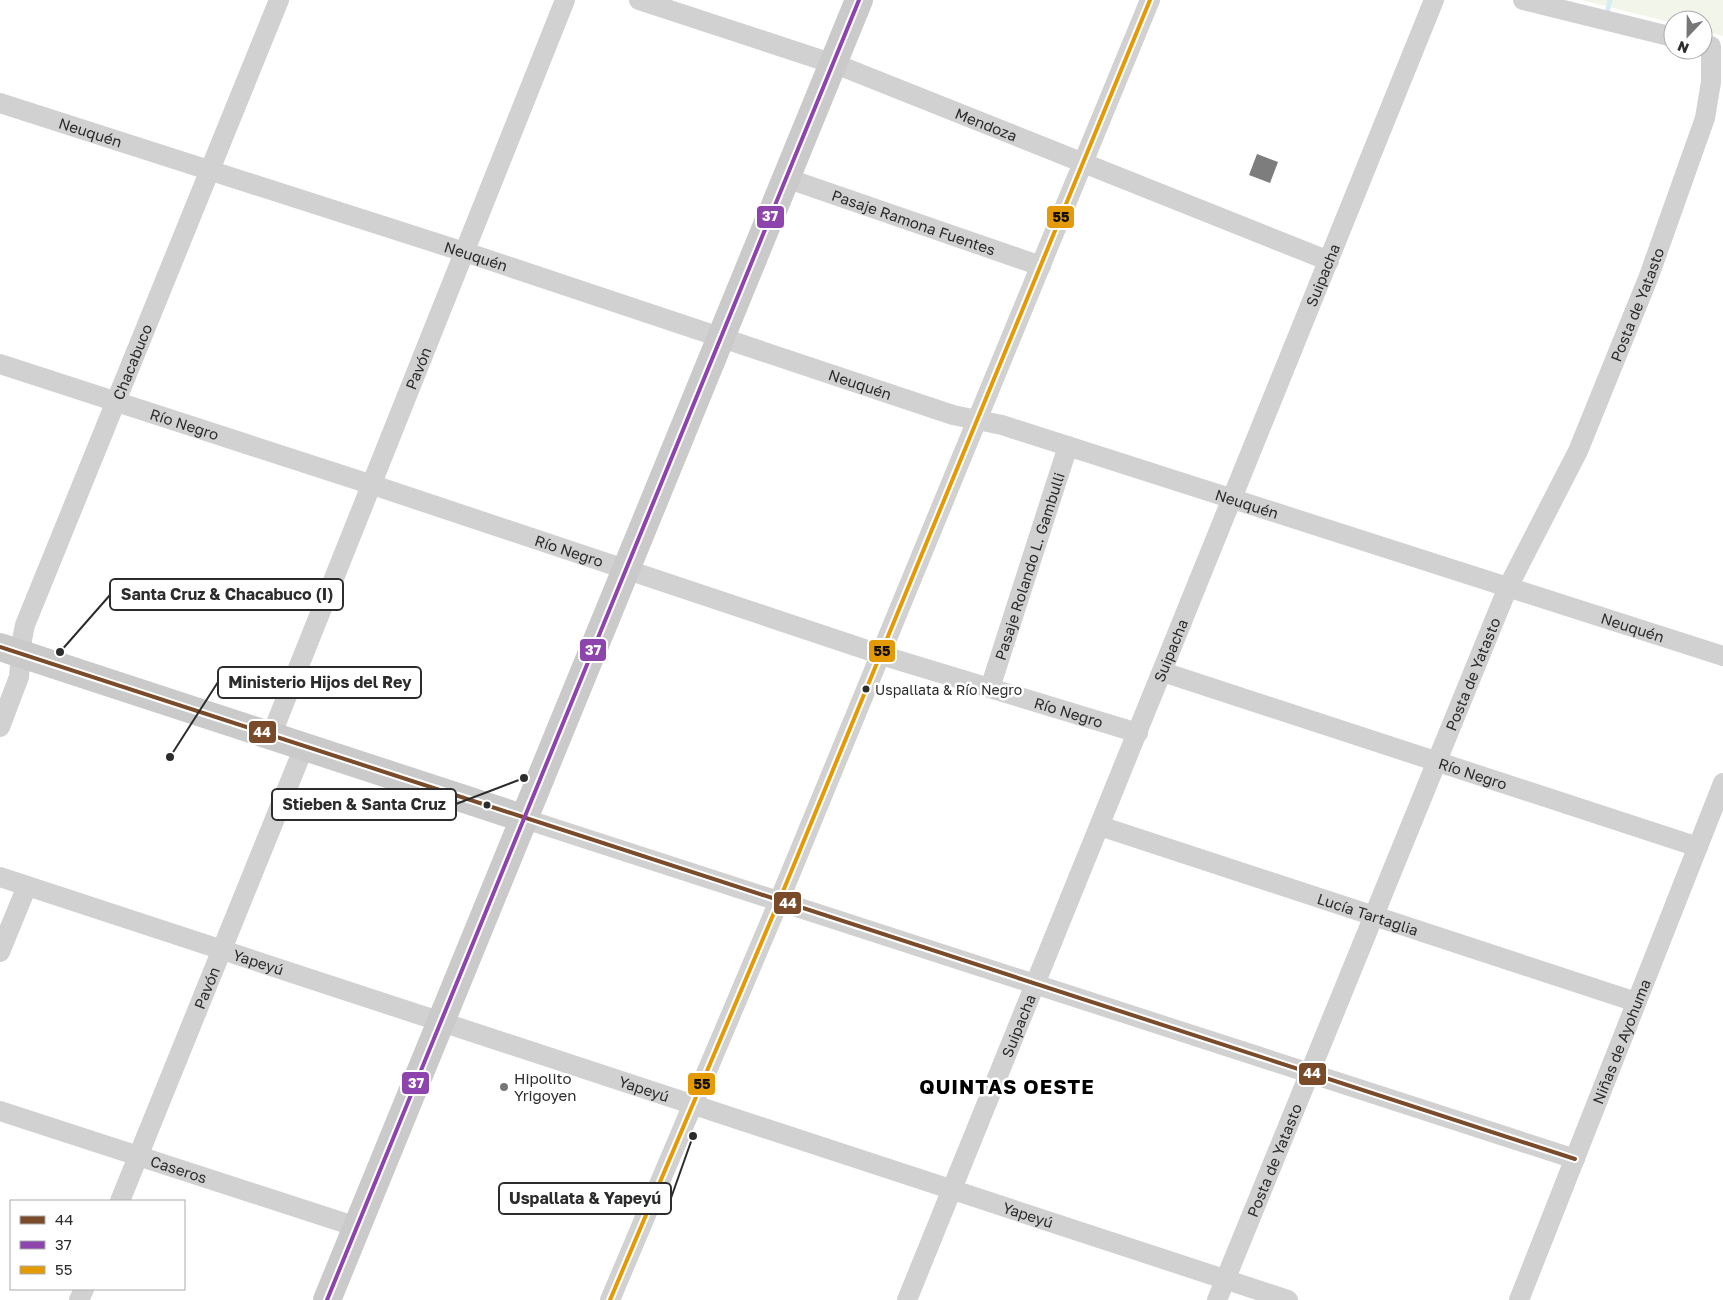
<svg xmlns="http://www.w3.org/2000/svg" width="1723" height="1300" font-family="'Golos Text',sans-serif">
<rect width="100%" height="100%" fill="#fff"/>
<path fill="#f2f5ea" d="M1581,0H1723V36L1703,31V20H1673V23Z"/>
<g fill="none" stroke-linecap="round" stroke-linejoin="round">
<path stroke="#d4eef3" stroke-width="5" d="M1606,17L1610,0"/>
</g>
<path fill="#7d7d7d" d="M1257,154L1278,162L1270,183L1249,175Z"/>
<g fill="none" stroke-linecap="round" stroke-linejoin="round">
<g stroke="#d1d1d1" stroke-width="20">
<path id="s1" d="M639,0L843,67L1329,261"/>
<path d="M1523,0L1673,37"/>
<path id="s2" d="M0,103L483,258L953,415L1002,425L1723,656"/>
<path id="s3" d="M786,178L1041,266"/>
<path id="s4" d="M0,364L385,489L894,659L1138,733"/>
<path id="s5" d="M1163,672L1698,847"/>
<path id="s6" d="M990,688L1068,446"/>
<path id="s7" d="M0,727L19,677L22,640L25,625L279,0"/>
<path id="s8" d="M271,736L565,0"/>
<path d="M525,819L1575,1159"/>
<path id="s9" d="M1100,826L1636,1002"/>
<path id="s10" d="M0,877L1288,1300"/>
<path d="M0,952L27,886"/>
<path id="s11" d="M0,1111L357,1227"/>
<path id="s12" d="M120,1201L304,747"/>
<path d="M79,1300L84,1289"/>
<path d="M610,1300L779,901L1150,0"/>
<path id="s13" d="M907,1300L1434,0"/>
<path id="s14" d="M1217,1300L1508,587L1578,451L1649,276L1705,118L1711,82V46"/>
<path id="s15" d="M1519,1300L1723,783"/>
</g>
<g stroke="#cacaca" stroke-width="28">
<path d="M0,647L525,819"/>
<path d="M327,1300L859,0"/>
</g>
<defs>
<path id="bus-1" d="M0,647L1575,1159"/>
<path id="bus-2" d="M327,1300L859,0"/>
<path id="bus-3" d="M610,1300L779,901L1150,0"/>
</defs>
<use href="#bus-1" stroke="#fff" stroke-width="8"/>
<use href="#bus-2" stroke="#fff" stroke-width="8"/>
<use href="#bus-3" stroke="#fff" stroke-width="8"/>
<use href="#bus-1" stroke="#7a4b2a" stroke-width="4"/>
<use href="#bus-2" stroke="#8e44ad" stroke-width="4"/>
<use href="#bus-3" stroke="#e39a04" stroke-width="4"/>
</g>
<g fill="#2c2c2c" stroke="#fff" stroke-width="2">
<circle cx="866" cy="689" r="4.5"/>
<circle cx="487" cy="805" r="4.5"/>
</g>
<circle fill="#767676" stroke="#fff" stroke-width="2" cx="504" cy="1087" r="5"/>
<g text-anchor="middle" dominant-baseline="central" stroke-width="5" stroke-linejoin="round" paint-order="stroke">
<g font-size="14" fill="#2c2c2c" stroke="#fff" text-anchor="start">
<text x="875" y="689">Uspallata &amp; Río Negro</text>
</g>
<g font-size="15" fill="#2c2c2c" stroke="#fff">
<text stroke="none"><textPath href="#s1" startOffset="369">Mendoza</textPath></text>
<text stroke="none"><textPath href="#s2" startOffset="95">Neuquén</textPath></text>
<text stroke="none"><textPath href="#s3" startOffset="135">Pasaje Ramona Fuentes</textPath></text>
<text stroke="none"><textPath href="#s2" startOffset="500">Neuquén</textPath></text>
<text stroke="none"><textPath href="#s13" startOffset="1106">Suipacha</textPath></text>
<text stroke="none"><textPath href="#s14" startOffset="1081">Posta de Yatasto</textPath></text>
<text stroke="none"><textPath href="#s7" startOffset="390">Chacabuco</textPath></text>
<text stroke="none"><textPath href="#s8" startOffset="396">Pavón</textPath></text>
<text stroke="none"><textPath href="#s2" startOffset="905">Neuquén</textPath></text>
<text stroke="none"><textPath href="#s4" startOffset="194">Río Negro</textPath></text>
<text stroke="none"><textPath href="#s2" startOffset="1310">Neuquén</textPath></text>
<text stroke="none"><textPath href="#s4" startOffset="599">Río Negro</textPath></text>
<text stroke="none"><textPath href="#s6" startOffset="128">Pasaje Rolando L. Gambulli</textPath></text>
<text stroke="none"><textPath href="#s2" startOffset="1715">Neuquén</textPath></text>
<text stroke="none"><textPath href="#s13" startOffset="701">Suipacha</textPath></text>
<text stroke="none"><textPath href="#s14" startOffset="676">Posta de Yatasto</textPath></text>
<text stroke="none"><textPath href="#s4" startOffset="1124">Río Negro</textPath></text>
<text stroke="none"><textPath href="#s5" startOffset="326">Río Negro</textPath></text>
<text stroke="none"><textPath href="#s9" startOffset="282">Lucía Tartaglia</textPath></text>
<text stroke="none"><textPath href="#s10" startOffset="272">Yapeyú</textPath></text>
<text stroke="none"><textPath href="#s12" startOffset="230">Pavón</textPath></text>
<text stroke="none"><textPath href="#s13" startOffset="296">Suipacha</textPath></text>
<text stroke="none"><textPath href="#s15" startOffset="278">Niñas de Ayohuma</textPath></text>
<text stroke="none"><textPath href="#s10" startOffset="678">Yapeyú</textPath></text>
<text stroke="none"><textPath href="#s14" startOffset="151">Posta de Yatasto</textPath></text>
<text stroke="none"><textPath href="#s11" startOffset="188">Caseros</textPath></text>
<text stroke="none"><textPath href="#s10" startOffset="1082">Yapeyú</textPath></text>
</g>
<g font-size="15" fill="#2c2c2c" stroke="#fff" text-anchor="start">
<text x="514" y="1078">Hipolito<tspan x="514" dy="17">Yrigoyen</tspan></text>
</g>
<g font-size="20" font-weight="bold" letter-spacing="1" fill="#000" stroke="#fff">
<text x="1007" y="1086">QUINTAS OESTE</text>
</g>
</g>
<path fill="none" stroke="#2c2c2c" stroke-width="2" d="M60 652L110 595M170 757L218 682M524 778L456 804M693 1136L671 1198"/>
<g fill="#2c2c2c" stroke="#fff" stroke-width="2">
<circle cx="60" cy="652" r="5"/>
<circle cx="170" cy="757" r="5"/>
<circle cx="524" cy="778" r="5"/>
<circle cx="693" cy="1136" r="5"/>
</g>
<g fill="#fff" stroke="#2c2c2c" stroke-width="2">
<rect x="110" y="579" width="233" height="31" rx="5"/>
<rect x="218" y="667" width="203" height="31" rx="5"/>
<rect x="272" y="789" width="184" height="31" rx="5"/>
<rect x="499" y="1183" width="172" height="31" rx="5"/>
</g>
<g font-size="16" text-anchor="middle" font-weight="bold" fill="#2c2c2c">
<text x="227" y="600">Santa Cruz &amp; Chacabuco (I)</text>
<text x="320" y="688">Ministerio Hijos del Rey</text>
<text x="364" y="810">Stieben &amp; Santa Cruz</text>
<text x="585" y="1204">Uspallata &amp; Yapeyú</text>
</g>
<g stroke="#fff" stroke-width="2">
<rect x="756" y="205" width="29" height="24" rx="5" fill="#8e44ad"/>
<rect x="1046" y="205" width="29" height="24" rx="5" fill="#e39a04"/>
<rect x="579" y="638" width="28" height="24" rx="5" fill="#8e44ad"/>
<rect x="868" y="639" width="28" height="24" rx="5" fill="#e39a04"/>
<rect x="248" y="720" width="29" height="24" rx="5" fill="#7a4b2a"/>
<rect x="773" y="891" width="29" height="24" rx="5" fill="#7a4b2a"/>
<rect x="1298" y="1062" width="29" height="24" rx="5" fill="#7a4b2a"/>
<rect x="401" y="1071" width="29" height="24" rx="5" fill="#8e44ad"/>
<rect x="687" y="1072" width="29" height="24" rx="5" fill="#e39a04"/>
</g>
<g font-size="14" text-anchor="middle" font-weight="bold" fill="#fff">
<text x="770" y="221">37</text>
<text x="593" y="655">37</text>
<text x="262" y="737">44</text>
<text x="788" y="908">44</text>
<text x="1312" y="1078">44</text>
<text x="416" y="1088">37</text>
</g>
<g font-size="14" text-anchor="middle" font-weight="bold" fill="#111">
<text x="1061" y="222">55</text>
<text x="882" y="656">55</text>
<text x="702" y="1089">55</text>
</g>
<rect x="10" y="1200" width="175" height="90" fill="#ffffff" stroke="#ababab"/>
<rect x="20" y="1216" width="25" height="8" fill="#7a4b2a" stroke="#ababab"/>
<text x="55" y="1225" font-size="15" fill="#2c2c2c">44</text>
<rect x="20" y="1241" width="25" height="8" fill="#8e44ad" stroke="#ababab"/>
<text x="55" y="1250" font-size="15" fill="#2c2c2c">37</text>
<rect x="20" y="1266" width="25" height="8" fill="#e39a04" stroke="#ababab"/>
<text x="55" y="1275" font-size="15" fill="#2c2c2c">55</text>
<g transform="translate(1688 35) rotate(202)"><circle r="24" fill="#ffffff" stroke="#ababab"/>
<path d="M0-4L9 19L0 12L-9 19Z" fill="#767676"/>
<text y="-8" font-size="14" font-weight="bold" text-anchor="middle" fill="#2c2c2c">N</text>
</g>
</svg>
